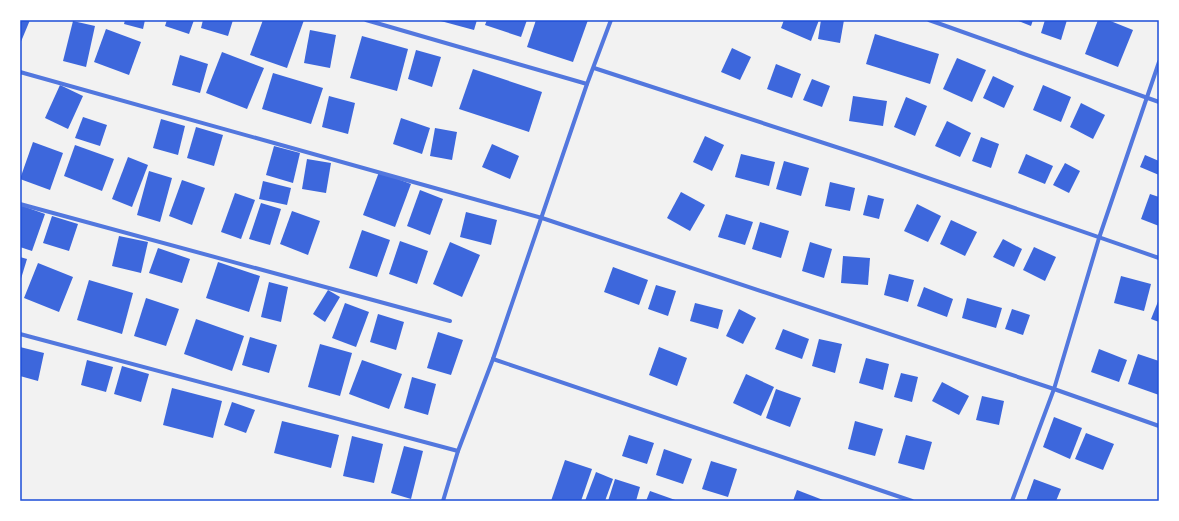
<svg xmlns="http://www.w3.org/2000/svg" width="1179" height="521" font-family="Mulish,sans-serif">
<rect width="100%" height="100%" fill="#f2f2f2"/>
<g fill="#3d67dc">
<path d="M20,20H30L20,44Z"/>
<path d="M125,20H145L143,29L124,24Z"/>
<path d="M167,20H194L189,34L165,26Z"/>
<path d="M203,20H233L228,36L201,28Z"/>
<path d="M263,20H304L287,68L250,55Z"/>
<path d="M437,20H477L474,30Z"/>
<path d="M487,20H527L521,37L485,25Z"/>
<path d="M536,20H588L573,62L527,47Z"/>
<path d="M784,20H819L811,41L781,28Z"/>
<path d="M821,20H844L840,43L818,39Z"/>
<path d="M1016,20H1033L1031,26Z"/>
<path d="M1045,20H1067L1061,40L1041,33Z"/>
<path d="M1098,20H1108L1133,30L1118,67L1085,54Z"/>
<path d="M73,21L95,26L86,67L63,61Z"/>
<path d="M106,29L141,42L129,75L94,62Z"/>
<path d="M310,30L336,35L330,68L304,63Z"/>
<path d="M875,34L939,54L930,84L866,64Z"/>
<path d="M362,36L408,49L397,91L350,78Z"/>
<path d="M732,48L751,57L740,80L721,72Z"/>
<path d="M416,50L441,57L432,87L408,79Z"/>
<path d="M222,52L264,68L247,109L206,93Z"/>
<path d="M180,55L208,64L200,93L172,85Z"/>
<path d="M957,58L986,70L972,102L943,89Z"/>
<path d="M776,64L801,74L792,98L767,89Z"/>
<path d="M473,69L542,92L529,132L459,109Z"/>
<path d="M273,73L323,88L311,124L262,109Z"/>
<path d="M993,76L1014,86L1004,108L983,98Z"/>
<path d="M812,79L830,86L822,107L803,100Z"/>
<path d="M60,85L83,96L68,129L45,118Z"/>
<path d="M1043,85L1071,97L1061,122L1033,110Z"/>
<path d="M329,96L355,103L348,134L322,127Z"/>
<path d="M853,96L887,101L883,126L849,121Z"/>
<path d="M906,97L927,106L915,136L894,127Z"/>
<path d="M1081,103L1105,115L1093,139L1070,127Z"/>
<path d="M83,117L107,125L100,146L75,138Z"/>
<path d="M401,118L430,128L422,154L393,144Z"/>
<path d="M161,119L185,126L178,155L153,148Z"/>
<path d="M947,121L971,133L960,157L935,146Z"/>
<path d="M196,127L223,135L214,166L187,158Z"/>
<path d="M435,128L457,132L452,160L430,156Z"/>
<path d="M705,136L724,145L712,171L693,162Z"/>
<path d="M981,137L999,144L991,168L972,161Z"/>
<path d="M33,142L63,153L50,190L20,179Z"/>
<path d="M492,144L519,156L510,179L482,167Z"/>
<path d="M75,145L114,159L102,191L64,176Z"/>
<path d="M274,146L300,153L293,183L266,175Z"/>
<path d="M741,154L775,162L769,186L735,177Z"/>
<path d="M1026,154L1053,166L1045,184L1018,173Z"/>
<path d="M1145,155L1159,161V175L1140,167Z"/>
<path d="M128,157L148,165L132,207L112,199Z"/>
<path d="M307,159L331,163L326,193L302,189Z"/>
<path d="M784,161L809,168L801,196L776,189Z"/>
<path d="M1065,163L1080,171L1069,193L1053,185Z"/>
<path d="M149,171L172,178L160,222L137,215Z"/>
<path d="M379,172L411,184L395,227L363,215Z"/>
<path d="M182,180L205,188L192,225L169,216Z"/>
<path d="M263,181L291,188L287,205L259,199Z"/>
<path d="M830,182L855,188L850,211L825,206Z"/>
<path d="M420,190L443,199L430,235L407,226Z"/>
<path d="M681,192L705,205L690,231L667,218Z"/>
<path d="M235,193L255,200L241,239L221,232Z"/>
<path d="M1150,194L1159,197V226L1141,219Z"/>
<path d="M868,195L884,199L879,219L863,215Z"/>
<path d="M261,203L281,209L270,245L249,239Z"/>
<path d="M917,204L941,216L928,242L904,231Z"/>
<path d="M20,205L45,214L32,251L20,247Z"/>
<path d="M292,211L320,221L308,255L280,244Z"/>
<path d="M466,212L497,220L491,245L460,237Z"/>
<path d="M726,214L753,222L745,245L718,237Z"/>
<path d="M52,216L78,224L69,251L43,243Z"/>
<path d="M951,220L977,232L965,256L940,244Z"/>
<path d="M760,222L789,231L781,258L752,249Z"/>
<path d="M362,230L390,240L377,277L349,268Z"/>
<path d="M119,236L148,242L141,273L112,266Z"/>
<path d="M1003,239L1022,249L1014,267L993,257Z"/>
<path d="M400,241L428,251L417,284L389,274Z"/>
<path d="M450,242L480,255L462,297L433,284Z"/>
<path d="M810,242L832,249L824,278L802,271Z"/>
<path d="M1034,247L1056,257L1045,281L1023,270Z"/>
<path d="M158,248L190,259L182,283L149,273Z"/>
<path d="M843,256L870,258L868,285L841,283Z"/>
<path d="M20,257L27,259L20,282Z"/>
<path d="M218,262L260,276L249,312L206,298Z"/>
<path d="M38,263L73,277L59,312L24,298Z"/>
<path d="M613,267L648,280L639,305L604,292Z"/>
<path d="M889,274L914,280L908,302L884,295Z"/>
<path d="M1121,276L1151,284L1144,311L1114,303Z"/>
<path d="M89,280L133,293L122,334L77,320Z"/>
<path d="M269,282L288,287L281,322L261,317Z"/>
<path d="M656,285L676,291L668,316L648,309Z"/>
<path d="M924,287L953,299L947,317L917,306Z"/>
<path d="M328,290L340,297L325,322L313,314Z"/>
<path d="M146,298L179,309L166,346L134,336Z"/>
<path d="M967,298L1002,308L996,328L962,318Z"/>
<path d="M1159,299V322L1151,319Z"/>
<path d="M345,303L369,312L356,347L332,338Z"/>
<path d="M695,303L723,310L718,329L690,321Z"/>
<path d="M739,309L756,318L743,344L726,336Z"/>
<path d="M1012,309L1030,315L1023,335L1005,329Z"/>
<path d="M378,314L404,322L396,350L370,342Z"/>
<path d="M196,319L244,336L232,371L184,354Z"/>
<path d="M783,329L809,339L802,359L775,349Z"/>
<path d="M438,332L463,340L451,375L427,368Z"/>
<path d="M250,337L277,345L269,373L242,365Z"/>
<path d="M819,339L842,344L835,373L812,366Z"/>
<path d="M320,344L352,353L340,396L308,387Z"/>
<path d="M20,347L44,353L38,381L20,376Z"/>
<path d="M659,347L687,358L677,386L649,375Z"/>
<path d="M1099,349L1127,360L1119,382L1091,372Z"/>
<path d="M1138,354L1159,361V395L1128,384Z"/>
<path d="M866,358L889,364L883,390L859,383Z"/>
<path d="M87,360L113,367L106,392L81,385Z"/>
<path d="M362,360L402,374L389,409L349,394Z"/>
<path d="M122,366L149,374L141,402L114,394Z"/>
<path d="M901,373L918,377L912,402L894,397Z"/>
<path d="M746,374L774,387L761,416L733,403Z"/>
<path d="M412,377L436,384L428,415L404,408Z"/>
<path d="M942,382L969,396L959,415L932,401Z"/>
<path d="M172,388L222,401L213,438L163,425Z"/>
<path d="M776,389L801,398L790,427L766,418Z"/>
<path d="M982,396L1004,401L999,425L976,420Z"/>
<path d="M232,402L255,410L246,433L224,425Z"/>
<path d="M1054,417L1082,428L1070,459L1043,447Z"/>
<path d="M282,421L339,435L331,468L274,453Z"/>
<path d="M855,421L883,429L875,456L848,449Z"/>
<path d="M1086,433L1114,444L1103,470L1075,459Z"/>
<path d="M629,435L654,443L647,464L622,456Z"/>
<path d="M906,435L932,442L924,470L898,463Z"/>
<path d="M352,436L383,444L374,483L343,476Z"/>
<path d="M404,446L423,451L411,499L391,493Z"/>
<path d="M664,449L692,459L683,484L656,475Z"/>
<path d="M565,460L592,469L581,501H551Z"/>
<path d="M711,461L737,469L728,497L702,489Z"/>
<path d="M596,472L613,479L605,501H585Z"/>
<path d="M615,479L640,487L636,501H608Z"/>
<path d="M1034,479L1061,489L1056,501H1026Z"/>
<path d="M797,490L823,500V501H793Z"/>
<path d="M650,491L678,501H646Z"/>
</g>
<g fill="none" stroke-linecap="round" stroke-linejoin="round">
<g stroke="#5277de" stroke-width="4">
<path d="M366,20L587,84"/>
<path d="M929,20L1159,102"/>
<path d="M594,68L873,159L1159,258"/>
<path d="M20,72L542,218L1054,389L1159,426"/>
<path d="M20,204L450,321"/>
<path d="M20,334L458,451"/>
<path d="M493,359L912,501"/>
<path d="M443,501L458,451L493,359L587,84L611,20"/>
<path d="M1012,501L1054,389L1099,238L1159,62"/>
</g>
</g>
<rect width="1179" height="521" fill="none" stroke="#ffffff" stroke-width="42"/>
<rect x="21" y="21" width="1137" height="479" fill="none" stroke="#1d4ed8" stroke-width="1.5"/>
</svg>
